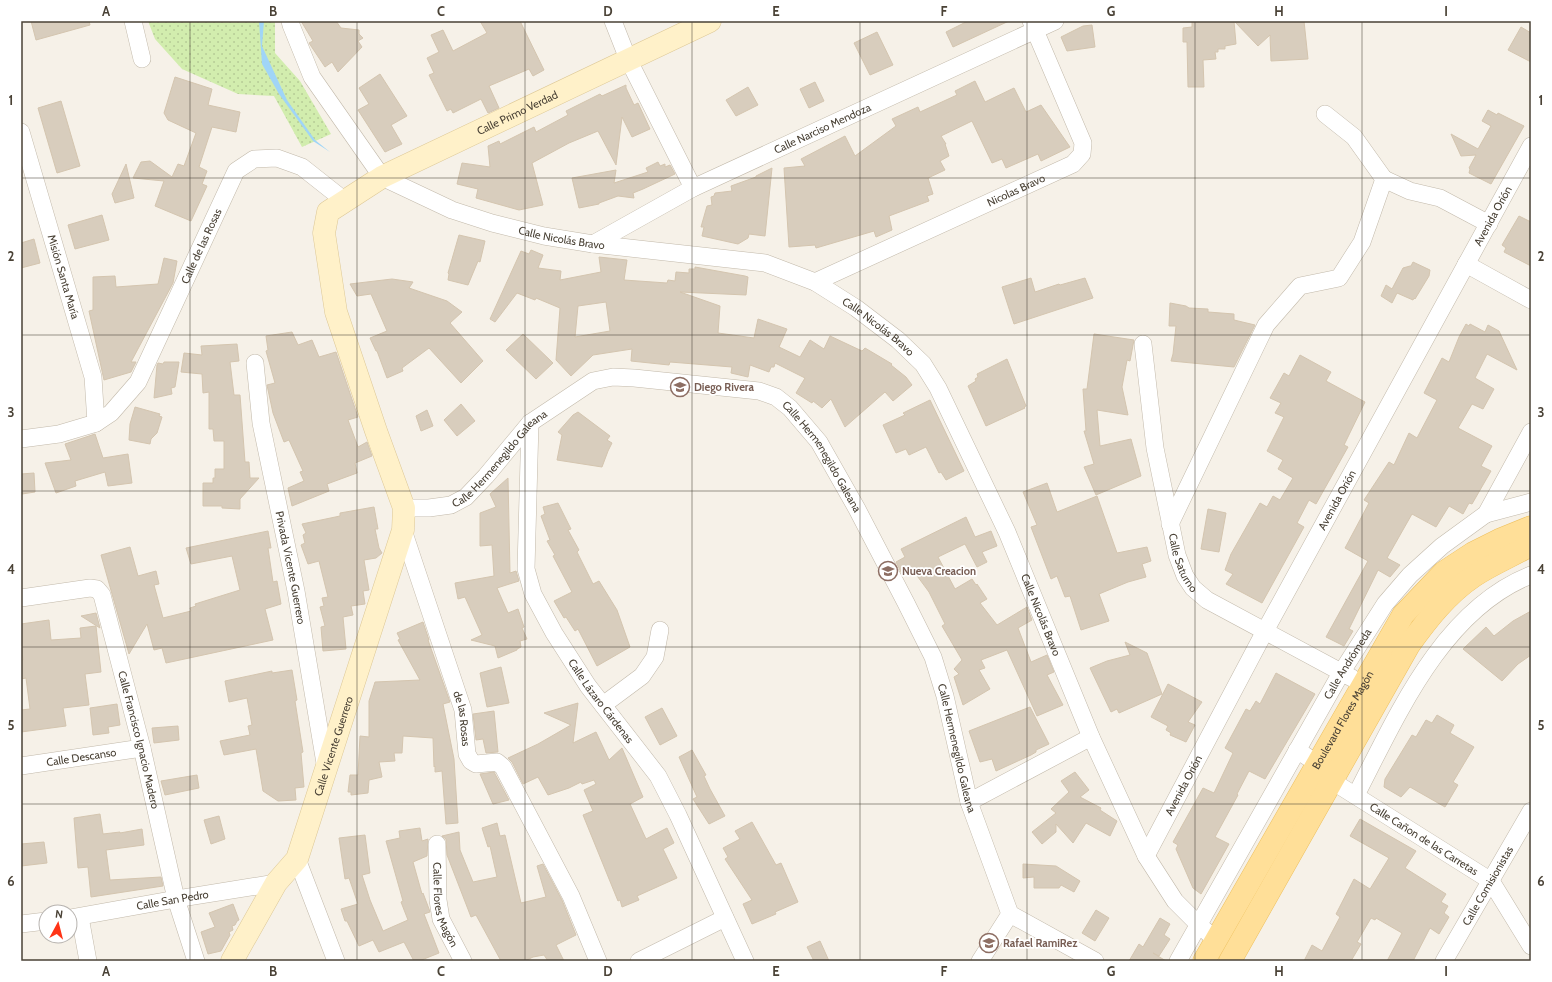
<svg xmlns="http://www.w3.org/2000/svg" width="1552" height="982" font-family="Cabin,sans-serif">
<defs>
<pattern id="grass-dots" width="8" height="8" patternUnits="userSpaceOnUse"><rect width="8" height="8" fill="#d2edae"/><path d="M2 2h.1M6 6h.1" fill="none" stroke="#b6cc96" stroke-width="1.8" stroke-linecap="round"/></pattern>
</defs>
<rect width="100%" height="100%" fill="#f6f1e8"/>
<path fill="url(#grass-dots)" d="M148,21H275V53L300,81L331,134L302,147L274,96L238,94L182,69L155,39Z"/>
<path fill="#a0d5f7" d="M259,21H264L262,46L287,100L315,140L330,152L313,141L279,94L262,64Z"/>
<g fill="#d8cdbd" stroke="#d4c5af" fill-rule="evenodd">
<path d="M31,21H89L90,25L36,40Z"/>
<path d="M301,21H336L341,28L359,30V34L363,38L358,41L362,47L338,72L332,62L325,67L309,43L313,41Z"/>
<path d="M480,21H520L544,70L533,76L529,69L489,86L499,108L488,113L481,99L453,113L451,109L447,111L429,75L434,73L427,58L439,52L431,35L443,30L453,51L487,33Z"/>
<path d="M968,21H1009L953,47L946,32Z"/>
<path d="M1192,21H1304L1308,59L1271,61L1270,35L1258,46L1234,21L1236,44L1225,46V49H1218V52H1215L1216,59L1203,60L1204,87H1188L1187,42H1183V28L1192,27Z"/>
<path d="M1092,25L1095,47L1067,51L1061,37L1083,26Z"/>
<path d="M1521,27L1531,33V62L1508,50Z"/>
<path d="M877,32L893,65L870,75L854,43Z"/>
<path d="M380,74L407,116L391,125L402,144L385,152L358,110L369,104L359,88Z"/>
<path d="M175,77L212,89L208,105L240,112L236,132L212,127L199,167L207,171L202,184L207,186L191,221L155,206L164,181L133,178L141,162L150,161L172,177L178,164L184,166L196,133L168,120L164,113Z"/>
<path d="M975,81L985,102L1014,88L1026,112L1041,105L1070,147L1041,161L1038,154L1006,168L1002,159L992,163L972,121L941,136L946,144H945L949,156L940,161L945,170L928,178L933,194L927,196L929,201L889,216L892,230L876,237L874,231L816,248L815,245L789,247L784,168L805,166L801,159L845,136L855,156L896,126L892,119L918,107L920,112L957,95L955,91Z"/>
<path d="M815,82L824,101L809,108L800,89Z"/>
<path d="M626,85V88L634,105L638,103L650,129L632,137L622,117L616,165L598,131L569,143L532,163L543,205L519,210L476,198L478,189L457,184L462,163L490,167L488,146L499,141L500,144L534,127L536,132L568,115L566,111L600,94L602,96Z"/>
<path d="M748,87L758,105L736,116L726,100Z"/>
<path d="M61,101L80,166L57,173L38,108Z"/>
<path d="M1488,110L1497,115L1498,113L1524,126L1491,184L1469,173L1470,169L1469,168L1476,155L1461,156L1451,134L1478,149L1491,126L1482,121Z"/>
<path d="M658,162L660,166L665,164V167L670,165L675,174L643,189L633,193L634,198L618,196L599,203V204L579,208L572,178L616,170L614,183L648,172L646,168Z"/>
<path d="M126,164L134,198L115,203L112,194Z"/>
<path d="M772,168L765,236L749,234L748,238L738,244L702,236L704,227H701L707,206L712,205L711,197L714,196L715,193L732,191L731,186L756,177V176Z"/>
<path d="M102,215L109,240L75,249L68,225Z"/>
<path d="M1519,216L1531,222V266L1504,252L1506,248L1502,245Z"/>
<path d="M459,235L485,241L480,262L478,261L468,285L448,280L449,274L448,273Z"/>
<path d="M34,239L40,263L21,268V243Z"/>
<path d="M531,250L543,255L538,268L561,271L560,280L601,272L599,257L627,260L624,280L667,283L668,280L675,281L676,272L689,273V269H695V267L745,276L748,277L746,295L680,292L720,306L718,333L754,338L758,319L787,329L779,347L800,357L810,340L824,349L830,336L862,351L865,348L892,364L891,365L906,377L912,385L893,401L885,392L845,427L831,399L822,408L813,401L812,403L796,393L805,378L775,363L774,367H771L769,372L750,365L748,377L731,373L732,367L670,362L669,365L631,361L632,349L593,355L571,376L556,360L560,308L536,298L535,300L517,293L495,322L490,319L521,251L529,254ZM606,302L610,331L575,337L578,306Z"/>
<path d="M164,258L177,261L173,283L131,362H136L131,372L104,380L89,311L93,310V277L115,276L116,287L158,284Z"/>
<path d="M1413,262L1430,270L1429,276L1415,299L1414,298L1413,300L1397,293L1392,303L1381,296L1386,285L1392,289L1403,268L1410,266H1411Z"/>
<path d="M1031,278L1035,292L1059,284L1060,285L1085,278L1093,298L1014,324L1002,287Z"/>
<path d="M392,279L413,282L409,288L447,301L462,312L450,323L483,361L461,383L429,348L402,368L403,371L387,378L377,351H376L370,338L387,331L371,294L357,296L350,284Z"/>
<path d="M1170,303L1186,306L1189,308L1208,309V312L1234,314V320L1255,325L1234,367L1171,361L1173,354L1176,326H1169Z"/>
<path d="M1466,324L1469,326L1470,324L1485,332L1488,325L1499,331L1517,370L1487,354L1475,378L1494,389L1483,409L1472,404L1458,428L1492,446L1481,466L1491,471L1472,504L1469,503L1463,514L1449,506L1436,527L1412,514L1387,558L1400,565L1390,577L1378,570L1349,629L1353,631L1344,646L1326,637L1368,561L1345,548L1369,503L1364,500L1389,462L1394,465L1409,433L1417,438L1437,400L1424,393L1442,358L1449,362L1459,337Z"/>
<path d="M292,332L298,345L312,340L319,357L336,352L358,417L348,420L358,447L367,442L372,456L355,463L357,473L327,484L329,491L292,506L288,488L304,481L300,472L303,471L289,440L284,442L273,413L267,385L275,383L266,351L268,350L266,336Z"/>
<path d="M523,334L553,363L536,379L506,350Z"/>
<path d="M1094,334L1134,340L1130,361L1127,360L1122,387L1128,415L1097,410L1100,446L1131,439L1141,476L1096,495L1084,467L1094,464L1084,431H1086L1083,389H1087Z"/>
<path d="M237,344L239,361L230,362L234,395H240L245,462H249L250,478H259L240,499V509L222,508V506H203V483H213V478H215V469H224V441H214L213,429H209V392L203,393L202,374L181,372L184,353L202,355L201,346Z"/>
<path d="M1300,355L1331,372L1326,381L1365,402L1344,445L1348,447L1316,504L1309,500L1297,523L1304,527L1262,603L1226,584L1233,574L1225,570L1231,554L1260,503L1267,507L1273,496L1280,500L1293,478L1278,469L1283,460L1267,451L1284,417L1275,413L1281,403L1270,398L1284,373L1289,376Z"/>
<path d="M1007,359L1026,406L1024,407L1025,408L986,426L968,386L976,381L975,379L978,377L977,374Z"/>
<path d="M164,362H179L175,387L171,388L172,394L154,398L157,365L158,363L163,364Z"/>
<path d="M930,400L964,471L946,480L941,472L939,473L926,447L909,455L906,449L896,453L883,425L905,415L903,413Z"/>
<path d="M461,404L475,421L457,436L444,420Z"/>
<path d="M135,407L160,414L159,416L162,417L157,433L151,439L150,444L129,440L130,424Z"/>
<path d="M427,410L433,426L421,431L416,416Z"/>
<path d="M578,412L610,436L607,440L612,443L608,451L602,467L557,460L562,435L558,432L573,415Z"/>
<path d="M95,434L103,458L128,454L132,483L108,486L105,472L75,481L76,486L56,493L45,463L71,460L65,444Z"/>
<path d="M34,473L35,492L22,494L21,474Z"/>
<path d="M508,478L510,573L516,571L519,581L497,588L508,613L518,609L524,627L522,628L527,639L520,641L521,647L517,649V650L498,658L495,646L471,640L482,635L465,597L458,599L455,583L494,576L492,545L480,546V513L496,507L490,494Z"/>
<path d="M1047,483L1057,512L1097,496L1117,553L1147,547L1151,561L1142,564L1146,577L1128,582L1099,594L1109,621L1081,630L1070,596L1065,597L1057,576L1051,579L1031,527L1037,525L1023,492Z"/>
<path d="M558,503L571,529L568,530L579,550L577,552L593,584L599,581L617,610L630,647L597,666L578,629L575,631L566,617L564,618L554,601L572,592L553,556L555,555L547,541L550,540L541,516L545,514L543,507Z"/>
<path d="M374,507L378,529H375L379,548L382,553L376,558L364,560L369,590L363,591L365,604L351,606L353,615L343,617L346,649L323,651L321,627L325,626L320,607L324,606L322,598L328,597L319,561L308,564L301,545L305,543L303,535L306,533L302,524L340,516V513Z"/>
<path d="M1208,509L1226,513L1219,552L1201,549Z"/>
<path d="M966,517L975,537L991,531L997,546L982,552L987,562L977,567L965,544L938,557L955,589L972,579L976,585L977,584L987,599L980,603L997,625L1027,607L1032,620L1018,628L1031,662L1047,655L1054,672L1047,675L1063,705L1037,716L1007,650L981,660L985,668L979,670L990,689L963,705L954,677L959,674L954,669L962,660L942,626L945,624L929,592L912,569L902,574L896,562L905,557L901,549Z"/>
<path d="M268,531L271,548H268L273,582L277,581L281,604L265,609L273,640L166,663L162,648L154,650L147,624L129,654L101,555L130,547L138,576L156,571L159,584L154,585L163,618L191,611L190,608L196,606L195,604L240,590L232,556L191,564L186,548Z"/>
<path d="M1531,611V655L1518,664L1502,681L1463,649L1486,627L1494,636L1513,621Z"/>
<path d="M96,613L100,628L81,616Z"/>
<path d="M49,620L51,640L81,638L80,628L96,626L101,672L85,674L89,705L63,708L66,726L21,732V710L30,709L26,678L21,679V660H23L21,645V624Z"/>
<path d="M423,622L429,640H428L450,702L443,704L454,759L458,823L446,824L442,771L435,772V766L434,767L433,738L403,736L402,753H394L395,761L379,762L382,777L369,780L368,793L351,795V792H348L350,775H358L360,736L369,737V701L375,682L420,680L398,640L400,639L397,633Z"/>
<path d="M1125,642L1147,653L1162,694L1119,713L1117,709L1111,712L1090,668L1107,661L1130,655Z"/>
<path d="M501,667L509,703L487,707L480,673Z"/>
<path d="M292,670L297,700L295,701L303,752L301,753L304,787L295,788L296,800L278,801L263,791L256,749L224,755L220,741L250,735L248,726L252,725L247,698L229,702L225,681L272,671V673Z"/>
<path d="M1276,673L1315,694L1265,779L1249,771L1237,794L1238,795L1215,837L1229,844L1201,894L1193,888L1176,849L1178,845L1173,842L1203,788L1214,793L1233,753L1225,748L1246,709L1250,711L1256,701L1260,704Z"/>
<path d="M1168,684L1202,702L1188,722L1195,725L1186,742L1170,735L1171,733L1166,730L1168,726L1151,717Z"/>
<path d="M578,703L573,743L596,732L609,760L622,748L643,797L630,804L646,839L667,828L674,843L663,849L677,878L637,896L639,900L622,907L620,900L618,901L583,815L593,811L584,790L596,784L594,780L582,784L581,782L569,788L548,795L538,777L523,784L512,762L508,758L538,744L571,725L544,713Z"/>
<path d="M117,704L120,725L108,727L109,733L93,735L90,708Z"/>
<path d="M1030,707L1049,744L1036,750V752L1031,755L996,771L992,759L980,762L969,731Z"/>
<path d="M662,708L677,736L660,745L645,717Z"/>
<path d="M494,711L498,752L486,753L483,739L476,740L473,714Z"/>
<path d="M1437,715L1454,725L1450,733L1474,747L1453,782L1458,785L1445,807L1410,787L1401,797L1384,787L1385,779L1412,735L1416,737L1426,720L1432,723Z"/>
<path d="M178,726L179,740L154,743L152,728Z"/>
<path d="M692,750L706,775L704,776L710,789L725,816L709,824L693,799L697,797L679,757Z"/>
<path d="M494,772L509,800L493,804L480,774Z"/>
<path d="M1075,772L1089,790L1080,797L1101,808L1100,810L1117,821L1110,836L1086,823L1073,843L1056,824V832L1042,844L1032,832L1056,813L1051,809L1069,792L1061,781Z"/>
<path d="M197,775L199,788L165,795L161,781Z"/>
<path d="M100,814L103,834L120,832V833L142,829L144,845L106,850L110,880L161,877L163,886L91,897L88,867L78,868L74,818Z"/>
<path d="M219,816L225,839L211,844L204,820Z"/>
<path d="M1360,819L1416,851L1405,868L1446,894L1441,902L1448,906L1444,913L1449,917L1439,934L1430,928L1413,961H1387L1402,933L1376,918L1375,920L1371,918L1357,942L1361,944L1351,961H1304L1312,945L1322,951L1340,917L1336,914L1354,879L1370,889L1389,858L1350,836Z"/>
<path d="M752,822L776,865L781,863L798,902L775,912L776,914L752,924L743,904L752,900L725,859L728,857L723,848L740,839L735,831Z"/>
<path d="M497,823L500,836L505,835L521,903L546,897L537,866L543,864L562,900L576,935L556,945L564,961H548L544,955L533,957L525,961H501L476,915L471,917L447,855L446,839L442,836L459,832L460,850L473,882L497,877L490,846L488,847L482,828Z"/>
<path d="M420,828L422,841L428,839L427,856L413,862L422,894L423,893L429,909L430,912L424,914L439,953L419,961H414L404,942L379,952L373,940L359,946L347,921H345L341,909L358,904L349,878L345,879L339,838L365,835L370,873L362,875L370,900L383,931L408,920L401,902L403,901L386,841L400,838L399,831Z"/>
<path d="M44,842L47,863L21,866V844Z"/>
<path d="M1023,864L1056,866L1080,881L1074,892L1061,885L1059,888H1034V877L1023,878Z"/>
<path d="M233,904L239,920L237,921L235,925L232,926L233,930L229,932L230,935L221,951L208,954L201,932L215,927L209,913Z"/>
<path d="M1096,910L1109,918L1095,941L1082,933Z"/>
<path d="M1160,918L1170,924L1164,935L1170,939L1159,956L1153,953L1166,961H1129L1139,944L1143,947Z"/>
<path d="M820,941L829,961H814L807,947Z"/>
</g>
<g fill="none" stroke-linecap="round" stroke-linejoin="round">
<defs>
<g id="street">
<path d="M133,21L142,59"/>
<path id="s1" d="M290,21L291,25L312,77L382,177L452,210L492,223L544,236L593,244L765,263L815,282L856,308L898,340L923,364L938,388L1007,532L1091,737L1146,856L1175,901L1199,925L1216,940"/>
<path d="M613,21L628,59L693,188"/>
<path id="s2" d="M21,132L93,377L96,423"/>
<path d="M1384,179L1410,191L1440,198L1489,224"/>
<path id="s3" d="M593,244L693,188L1055,21"/>
<path d="M1466,264L1531,300"/>
<path id="s4" d="M815,282L1073,164L1082,154L1083,143L1031,21"/>
<path id="s5" d="M1143,344L1155,448L1177,555L1185,576L1193,588L1207,600L1352,678"/>
<path id="s6" d="M255,363L261,423L296,591L326,769"/>
<path id="s7" d="M530,423L526,569L533,594L554,633L588,686L658,776L678,815L745,961"/>
<path id="s8" d="M21,439L59,434L96,423L111,413L138,382L236,171L254,159L277,158L302,167L345,201"/>
<path id="s9" d="M404,508H429L451,505L466,497L486,476L530,423L593,381L613,377L634,378L759,391L776,397L790,408L819,442L857,509L906,603L933,657L945,696L969,802L1010,914"/>
<path d="M1486,514L1531,502"/>
<path d="M1170,524L1266,325L1300,286L1339,278L1362,242L1384,179L1354,137L1325,114"/>
<path id="s10" d="M403,530L463,710L467,754L471,761L476,764L497,762L503,767L571,896L598,961"/>
<path id="s11" d="M21,598L90,588L97,589L102,595L142,748L176,899L196,961"/>
<path d="M603,705L642,676L655,657L660,630"/>
<path id="s12" d="M1297,750L1318,764L1332,781L1491,881L1531,946"/>
<path id="s13" d="M21,766L142,748"/>
<path d="M1356,795C1397,716 1442,610 1531,575"/>
<path d="M969,802L1091,737"/>
<path id="s14" d="M437,844L438,900L441,919L463,961"/>
<path id="s15" d="M1146,856L1265,631L1531,146"/>
<path d="M297,859L336,961"/>
<path d="M1010,914L1095,961"/>
<path d="M80,917L88,961"/>
<path id="s16" d="M70,918L176,899L276,883"/>
<path d="M21,924L46,921"/>
<path d="M639,961L725,918"/>
<path d="M980,961L1010,914"/>
<path id="s17" d="M1178,961L1341,673L1385,604L1410,575L1442,546L1486,514L1531,432"/>
<path id="s18" d="M1444,961L1531,811"/>
</g>
<g id="secondary">
<path id="s19" d="M232,961L276,883L297,859L403,530L404,508L376,431L336,312L324,233L328,212L382,177L710,21"/>
</g>
<g id="primary">
<path id="s20" d="M1204,961L1403,615L1444,572L1473,553L1499,540L1531,527"/>
<path d="M1230,961L1409,645C1427,620 1447,594 1474,576C1492,564 1512,556 1531,545"/>
</g>
</defs>
<use href="#street" stroke="#c2b9aa" stroke-width="18"/>
<use href="#secondary" stroke="#ddc896" stroke-width="23"/>
<use href="#primary" stroke="#eec05e" stroke-width="23"/>
<use href="#street" stroke="#fff" stroke-width="17"/>
<use href="#secondary" stroke="#fff1c9" stroke-width="22"/>
<use href="#primary" stroke="#ffdf98" stroke-width="22"/>
</g>
<path fill="none" stroke="#4a4236" stroke-width="1" stroke-opacity="0.55" d="M190,21V961M357,21V961M525,21V961M692,21V961M860,21V961M1027,21V961M1195,21V961M1362,21V961M21,178H1531M21,335H1531M21,491H1531M21,647H1531M21,804H1531"/>
<defs>
<symbol id="school-ring" viewBox="-11 -11 22 22"><circle r="9.5" fill="#fff" stroke="#8d6e63" stroke-width="1.5"/><path d="M0-5L7-2L0 1L-7-2ZM-4 1L0 2.5L4 1V4Q0 6-4 4Z" fill="#8d6e63"/></symbol>
</defs>
<g fill-rule="evenodd">
<use href="#school-ring" x="669" y="376" width="22" height="22"/>
<use href="#school-ring" x="877" y="560" width="22" height="22"/>
<use href="#school-ring" x="978" y="932" width="22" height="22"/>
</g>
<g text-anchor="middle" stroke-width="3.5" stroke-linejoin="round" paint-order="stroke">
<g font-size="11" fill="#4a4236" stroke="#fff">
<text dy="4" stroke="none"><textPath href="#s19" startOffset="1012">Calle Primo Verdad</textPath></text>
<text dy="4" stroke="none"><textPath href="#s3" startOffset="257">Calle Narciso Mendoza</textPath></text>
<text dy="4" stroke="none"><textPath href="#s4" startOffset="221">Nicolas Bravo</textPath></text>
<text dy="4" stroke="none"><textPath href="#s15" startOffset="728">Avenida Orión</textPath></text>
<text dy="4" stroke="none"><textPath href="#s1" startOffset="373">Calle Nicolás Bravo</textPath></text>
<text dy="4" stroke="none"><textPath href="#s8" startOffset="286">Calle de las Rosas</textPath></text>
<text dy="4" stroke="none"><textPath href="#s2" startOffset="151">Misión Santa María</textPath></text>
<text dy="4" stroke="none"><textPath href="#s1" startOffset="709">Calle Nicolás Bravo</textPath></text>
<text dy="4" stroke="none"><textPath href="#s9" startOffset="115">Calle Hermenegildo Galeana</textPath></text>
<text dy="4" stroke="none"><textPath href="#s9" startOffset="499">Calle Hermenegildo Galeana</textPath></text>
<text dy="4" stroke="none"><textPath href="#s15" startOffset="404">Avenida Orión</textPath></text>
<text dy="4" stroke="none"><textPath href="#s5" startOffset="223">Calle Saturno</textPath></text>
<text dy="4" stroke="none"><textPath href="#s6" startOffset="208">Privada Vicente Guerrero</textPath></text>
<text dy="4" stroke="none"><textPath href="#s1" startOffset="1045">Calle Nicolás Bravo</textPath></text>
<text dy="4" stroke="none"><textPath href="#s17" startOffset="342">Calle Andrómeda</textPath></text>
<text dy="4" stroke="none"><textPath href="#s7" startOffset="299">Calle Lázaro Cárdenas</textPath></text>
<text dy="4" stroke="none"><textPath href="#s10" startOffset="198">de las Rosas</textPath></text>
<text dy="4" stroke="none"><textPath href="#s20" startOffset="278">Boulevard Flores Magón</textPath></text>
<text dy="4" stroke="none"><textPath href="#s11" startOffset="234">Calle Francisco Ignacio Madero</textPath></text>
<text dy="4" stroke="none"><textPath href="#s19" startOffset="240">Calle Vicente Guerrero</textPath></text>
<text dy="4" stroke="none"><textPath href="#s9" startOffset="823">Calle Hermenegildo Galeana</textPath></text>
<text dy="4" stroke="none"><textPath href="#s13" startOffset="61">Calle Descanso</textPath></text>
<text dy="4" stroke="none"><textPath href="#s15" startOffset="80">Avenida Orión</textPath></text>
<text dy="4" stroke="none"><textPath href="#s12" startOffset="156">Calle Cañon de las Carretas</textPath></text>
<text dy="4" stroke="none"><textPath href="#s18" startOffset="87">Calle Comisionistas</textPath></text>
<text dy="4" stroke="none"><textPath href="#s16" startOffset="104">Calle San Pedro</textPath></text>
<text dy="4" stroke="none"><textPath href="#s14" startOffset="62">Calle Flores Magón</textPath></text>
</g>
<g font-size="11" font-weight="bold" fill="#785e54" stroke="#fff" text-anchor="start">
<text x="694" y="391">Diego Rivera</text>
<text x="902" y="575">Nueva Creacion</text>
<text x="1003" y="947">Rafael RamiRez</text>
</g>
</g>
<rect width="1552" height="982" fill="none" stroke="#ffffff" stroke-width="44"/>
<g transform="translate(58 924) rotate(7)"><circle r="19" fill="#ffffff" stroke="#b7b3af"/>
<path d="M0-3L7 15L0 10L-7 15Z" fill="#ff3416"/>
<text y="-6" font-size="11" font-weight="bold" text-anchor="middle" fill="#4a4236">N</text>
</g>
<rect x="22" y="22" width="1508" height="938" fill="none" stroke="#4a4236" stroke-width="1.5"/>
<g font-size="13" text-anchor="middle" font-weight="bold" fill="#4a4236">
<text x="106" y="16">A</text>
<text x="273" y="16">B</text>
<text x="441" y="16">C</text>
<text x="608" y="16">D</text>
<text x="776" y="16">E</text>
<text x="944" y="16">F</text>
<text x="1111" y="16">G</text>
<text x="1279" y="16">H</text>
<text x="1446" y="16">I</text>
<text x="11" y="105">1</text>
<text x="1541" y="105">1</text>
<text x="11" y="261">2</text>
<text x="1541" y="261">2</text>
<text x="11" y="417">3</text>
<text x="1541" y="417">3</text>
<text x="11" y="574">4</text>
<text x="1541" y="574">4</text>
<text x="11" y="730">5</text>
<text x="1541" y="730">5</text>
<text x="11" y="886">6</text>
<text x="1541" y="886">6</text>
<text x="106" y="976">A</text>
<text x="273" y="976">B</text>
<text x="441" y="976">C</text>
<text x="608" y="976">D</text>
<text x="776" y="976">E</text>
<text x="944" y="976">F</text>
<text x="1111" y="976">G</text>
<text x="1279" y="976">H</text>
<text x="1446" y="976">I</text>
</g>
</svg>
